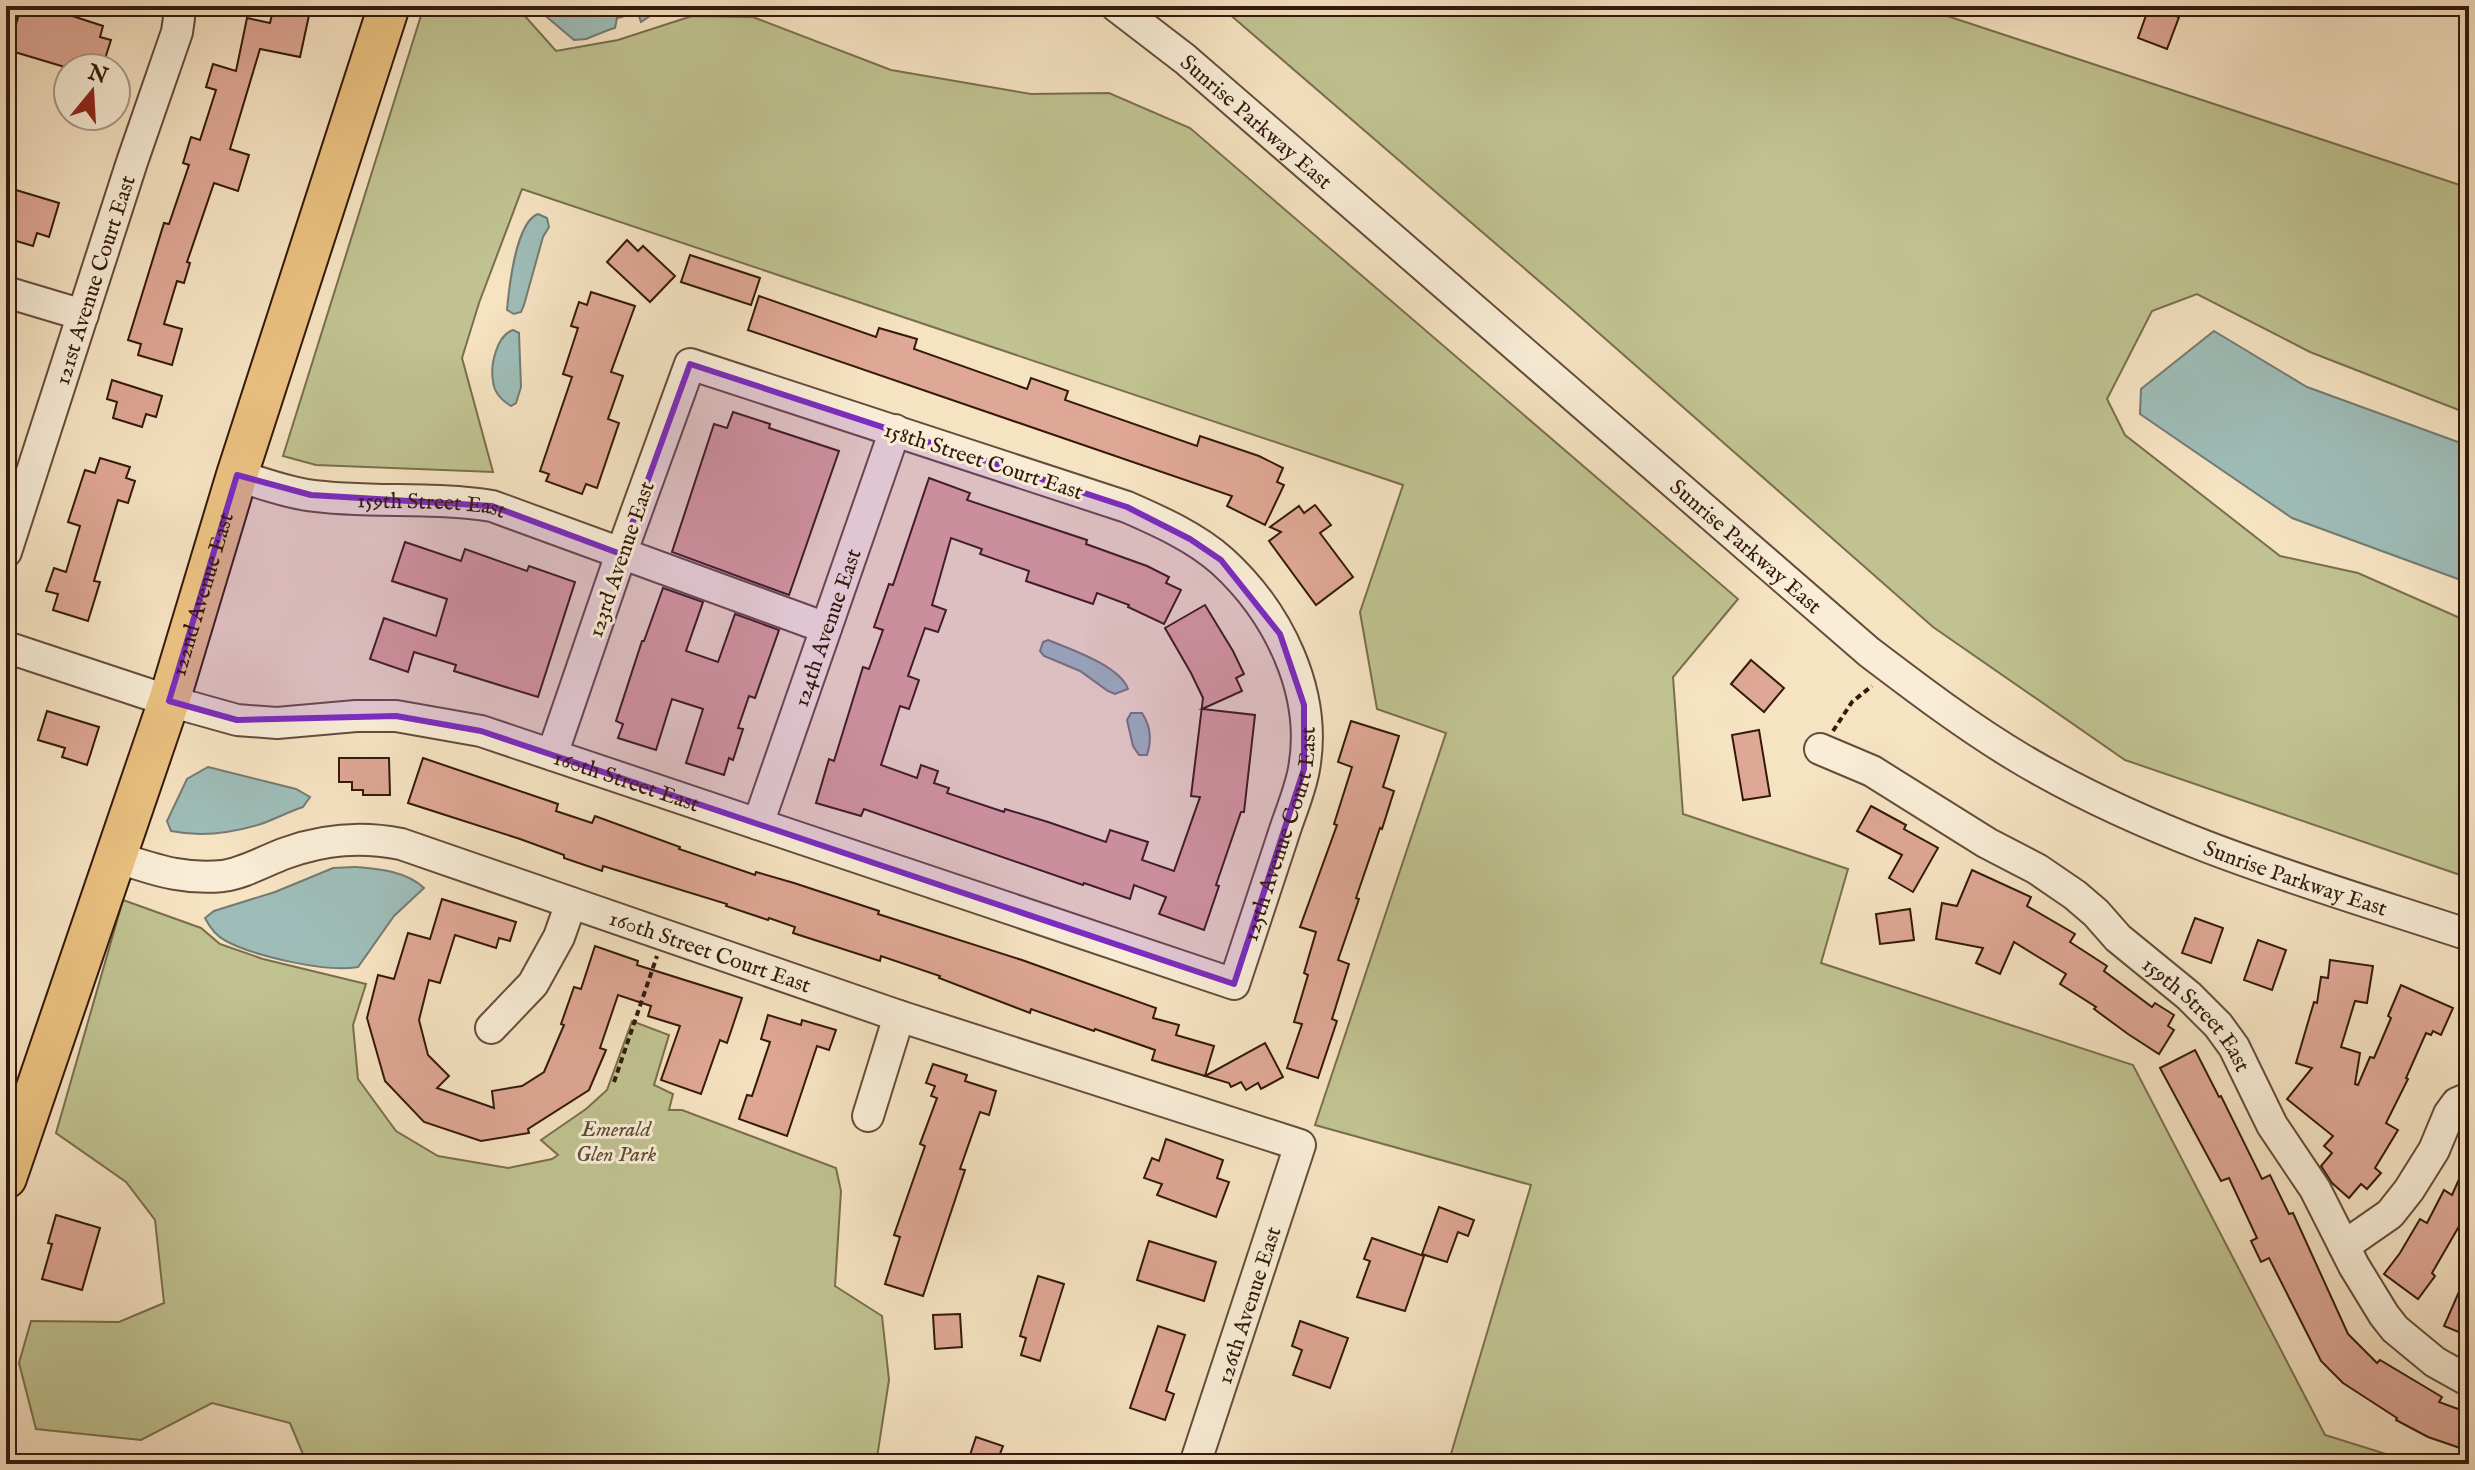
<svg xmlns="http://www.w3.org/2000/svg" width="2475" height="1470" font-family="'IM FELL English',serif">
<rect width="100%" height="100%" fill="#f6e3c2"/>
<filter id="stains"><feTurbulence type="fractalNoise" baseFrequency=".0025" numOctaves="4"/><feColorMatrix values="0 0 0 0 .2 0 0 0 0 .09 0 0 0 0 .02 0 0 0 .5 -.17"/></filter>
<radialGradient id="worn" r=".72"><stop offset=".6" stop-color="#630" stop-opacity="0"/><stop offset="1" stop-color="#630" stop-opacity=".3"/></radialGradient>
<g fill="#c0c391" stroke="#7a6e4e" stroke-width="2">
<path d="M424,6H516L556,51L618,40L692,16L753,17L891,70L1031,94L1109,93L1190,128L1738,599L1673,677L1683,814L1848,869L1821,963L2133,1065L2325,1435L2418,1464H1448L1531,1185L1315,1125L1446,733L1377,709L1360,612L1403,485L522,189L479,303L462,358L493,472L316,465L283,456Z"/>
<path d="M1220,6H1917L2469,188V414L2310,352L2197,294L2152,311L2107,399L2125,435L2280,556L2358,573L2469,622V878L2125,760L1933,627L1568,306Z"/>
<path d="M123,900L201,928L220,944L263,959L366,984L353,1025L358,1079L396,1131L438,1156L508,1168L552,1159L558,1155L541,1140L586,1109L607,1090L632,1021L669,1035L654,1085L673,1094L669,1110H682L836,1168L841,1191L835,1286L882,1316L889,1380L876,1464H307L290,1423L212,1403L141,1440L36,1429L19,1363L31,1321L119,1322L164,1303L155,1220L126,1182L56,1133Z"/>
</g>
<g fill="#9ebdb8" stroke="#747b73" stroke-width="2">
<path d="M541,6H659L656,12L641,22L638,13C630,13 624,17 617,18L615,28L611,29L586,39L574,40L541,12Z"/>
<path d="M538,214L547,218L549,227L543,237L524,305L521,312L514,314L507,310C509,288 516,222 538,214Z"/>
<path d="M513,330L519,333L521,387L516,403L511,406C501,400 494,393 493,381C490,365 497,335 513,330Z"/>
<path d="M2214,331L2307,387L2469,446V583L2292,518L2140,414L2141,389Z"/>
<path d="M1048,640C1070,649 1120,666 1128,689L1115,694L1108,691L1080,671L1044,656L1040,651L1043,642Z"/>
<path d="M1131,713H1142C1150,725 1152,740 1147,755H1139L1133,746L1127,720Z"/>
<path d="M208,767L296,789L310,797L303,807C288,812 275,819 261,824C232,833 200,837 171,831L167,821L187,779Z"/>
<path d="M355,867C379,869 406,871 424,888L394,916L358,967C327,973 254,956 226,941C216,936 210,928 205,918L214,911L275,892L333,868Z"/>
</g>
<g fill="#dfa795" stroke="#34190c" stroke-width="2">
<path d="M31,6H58L57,11L103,26L100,37L111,40L102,68H68L8,50L21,8L30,11Z"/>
<path d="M274,6H311L300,57L260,49L230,149L249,155L238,191L214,183L187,262L190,263L184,283L177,281L164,324L182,329L172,365L138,355L141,344L128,340L164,223L169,224L189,165L183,163L191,137L200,140L216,90L206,87L213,64L236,71L247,18L270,23Z"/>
<path d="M2149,7L2179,17L2167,49L2138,38Z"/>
<path d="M6,187L59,203L49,237L37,233L33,246L6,238Z"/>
<path d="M627,240L638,251L643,246L675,276L650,302L607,262Z"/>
<path d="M690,255L760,278L751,305L681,282Z"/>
<path d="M591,292L635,306L611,372L623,376L608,419L619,423L597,488L586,484L582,494L546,481L549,474L540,471L572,377L563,374L578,328L571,326L579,302L587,305Z"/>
<path d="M759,296L876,337L879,328L917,339L914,349L1027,389L1031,378L1068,391L1065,400L1197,446L1200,436L1259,456L1283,468L1277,482L1284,485L1265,525L1227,506L1232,496L748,330Z"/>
<path d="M112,380L162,396L156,417L146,414L142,427L113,418L117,402L107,399Z"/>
<path d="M733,412L770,424L769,428L839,451L789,595L672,552L714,424L727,428Z"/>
<path d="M100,458L130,467L126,478L135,481L128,503L118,500L94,581L100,582L88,621L53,610L58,594L46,591L54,568L66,572L80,526L68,522L85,470L95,473Z"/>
<path d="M929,478L970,493L967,500L1087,540L1086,544L1147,566L1169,577L1166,583L1181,590L1164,624L1128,607L1129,605L1097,593L1093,604L1026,581L1029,571L980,554L982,549L951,538L932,605L946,610L938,632L925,628L908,676L919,680L909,709L900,706L881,765L917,778L921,765L938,771L934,783L949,788L947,793L1004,812L1005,809L1048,822L1106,842L1110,830L1148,842L1142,860L1174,871L1200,797L1191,796L1203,698L1191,673L1165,628L1205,605L1233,651L1244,674L1236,678L1242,691L1202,709L1255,715L1244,812H1241L1216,885L1219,886L1204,930L1159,914L1166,897L1134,885L1130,899L1084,883L1083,885L864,809L861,816L816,803L829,759L834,761L863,667L869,669L883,630L874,627L889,584L893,585Z"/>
<path d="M1315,505L1331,525L1320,533L1353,577L1316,605L1269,541L1281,532L1270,527L1299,506L1304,513Z"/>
<path d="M405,542L461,561L465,549L527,571L529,566L575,582L538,697L454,671L456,665L414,652L408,672L370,659L384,618L436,636L447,599L392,581Z"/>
<path d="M663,588L703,602L686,651L718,662L735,614L779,630L755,698L749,696L738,728L743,729L733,760L729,758L724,775L686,763L703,709L672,699L656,750L618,738L623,724L616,721L642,641H644Z"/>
<path d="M1751,660L1784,688L1764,712L1731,684Z"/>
<path d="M47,711L99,727L87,765L62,757L65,748L38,740Z"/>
<path d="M1351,721L1399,736L1383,787L1394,791L1382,829L1380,828L1356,898L1359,899L1338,960L1349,964L1332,1019L1337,1021L1318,1078L1287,1068L1302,1024L1294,1022L1308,975L1304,973L1316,932L1300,927L1337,825L1334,824L1352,767L1338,762Z"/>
<path d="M1759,730L1770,796L1743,800L1732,735Z"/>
<path d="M339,758H389L390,795H363V790H352V782H339Z"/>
<path d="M423,758L558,804L556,811L592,823L595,816L680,847L679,849L755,875L756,872L794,883L879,911L878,914L1022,960L1156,1008L1153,1018L1179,1025L1176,1035L1214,1046L1205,1076L1152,1060L1155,1050L1095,1029L1094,1031L1031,1009L1030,1013L939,978L940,976L881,956L880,961L793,933L795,927L769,918L768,920L726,906L727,904L603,866L602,871L564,858V855L520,839L408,803Z"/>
<path d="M1871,806L1906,825L1904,829L1938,848L1913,892L1889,878L1902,855L1857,831Z"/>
<path d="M1972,870L2031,897L2027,906L2075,934L2070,942L2107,966L2104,971L2152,1007L2155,1003L2174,1015L2168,1026L2174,1030L2159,1054L2128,1034L2094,1009L2096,1007L2060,984L2066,974L2014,942L2000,974L1976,963L1983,948L1936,939L1942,903L1957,906Z"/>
<path d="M442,899L516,922L510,941L499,938L496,948L455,935L440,983L429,980L419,1020L428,1055L449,1076L437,1088L494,1108L492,1091L522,1086L544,1072L564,1025L561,1024L574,987L581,989L595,946L638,961L637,965L742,998L727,1043L720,1040L701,1094L661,1080L680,1026L648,1016L651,1006L618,995L600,1048L606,1050L589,1090L528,1129L529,1133L481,1141L424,1122L385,1081L367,1018L378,975L394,979L408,933L430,939Z"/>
<path d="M1910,909L1914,940L1880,944L1876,914Z"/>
<path d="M2195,918L2223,928L2211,963L2182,953Z"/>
<path d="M2258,940L2286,950L2272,990L2244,980Z"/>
<path d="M2330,960L2373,966L2367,1003L2355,1001L2341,1047L2360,1053L2355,1084L2358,1085L2370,1057L2374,1058L2391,1018L2388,1016L2401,985L2453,1008L2441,1035L2433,1031L2431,1035L2426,1033L2406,1078L2408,1079L2386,1123L2398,1130L2375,1168L2381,1173L2367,1189L2361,1184L2349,1198L2332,1183L2321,1166L2332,1153L2324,1146L2333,1136L2287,1099L2312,1068L2296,1063L2314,1002L2317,1003L2321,977L2328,978Z"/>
<path d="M768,1015L801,1025L802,1020L836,1030L829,1050L817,1046L787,1136L739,1119L747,1095L752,1096L770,1042L761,1039Z"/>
<path d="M1265,1043L1283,1077L1261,1089L1258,1083L1246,1090L1241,1082L1231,1087L1229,1083L1205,1076Z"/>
<path d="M2195,1050L2219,1097L2221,1096L2262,1179L2270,1175L2289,1214L2293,1213L2348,1334L2377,1363L2380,1360L2442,1397L2439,1402L2469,1413V1451L2428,1437L2396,1420L2397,1418L2343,1383L2321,1361L2269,1258L2261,1262L2251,1241L2257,1238L2229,1178L2221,1181L2160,1068Z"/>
<path d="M933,1064L967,1075L965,1081L996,1091L989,1115L980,1112L960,1169L965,1170L923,1296L885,1284L900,1237L894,1235L925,1146L920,1144L937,1098L931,1096L935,1086L926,1083Z"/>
<path d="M1166,1139L1223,1160L1217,1178L1229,1182L1216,1217L1157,1195L1162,1184L1144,1178L1152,1158L1159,1161Z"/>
<path d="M2469,1157V1209L2432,1273L2435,1276L2418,1299L2384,1274L2400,1253L2420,1219L2427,1223L2444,1190L2452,1195Z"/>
<path d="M1439,1207L1474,1220L1468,1236L1458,1232L1447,1262L1422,1254Z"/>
<path d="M56,1215L100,1228L82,1290L42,1279L52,1244L48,1243Z"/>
<path d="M1372,1238L1424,1256L1405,1311L1357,1297L1370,1261L1364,1259Z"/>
<path d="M1149,1241L1216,1262L1204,1301L1137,1280Z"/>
<path d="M2469,1269V1330L2463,1328L2461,1333L2444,1326Z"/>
<path d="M1038,1276L1064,1284L1040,1361L1021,1355L1026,1338L1020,1336Z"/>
<path d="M960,1314L962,1347L935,1349L933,1315Z"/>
<path d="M1300,1321L1348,1338L1330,1388L1293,1375L1302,1350L1292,1346Z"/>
<path d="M1158,1326L1185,1335L1166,1391L1174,1394L1165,1420L1130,1408Z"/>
<path d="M976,1437L1003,1446L996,1464H967Z"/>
</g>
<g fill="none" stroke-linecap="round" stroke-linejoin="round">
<defs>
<g id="minor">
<path id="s1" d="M1116,6L1185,59L1869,652C1919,690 1969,728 2023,760C2162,842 2317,885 2469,935"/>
<path d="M6,292L83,315"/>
<path id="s2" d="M237,475C260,483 283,491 307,495C368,504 431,496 492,506L826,628"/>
<path id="s3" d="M6,552L132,162L177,32L179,18L177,6"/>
<path id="s4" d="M6,647L169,701L237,720L277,723L356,716H396L481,731L1234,984C1250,936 1266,887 1282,839C1289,816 1300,792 1304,769C1318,692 1278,612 1222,561C1195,537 1159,521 1127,507L690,364L621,554L552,755"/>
<path id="s5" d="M1820,749L1872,771L1987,843L2037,869L2075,895L2096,913L2118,938L2189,996L2218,1025L2234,1047L2272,1125L2315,1189L2354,1266L2384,1315L2395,1329L2435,1362L2469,1381"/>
<path id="s6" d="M758,824L895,430"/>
<path id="s7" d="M115,857C154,869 181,880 223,876C245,873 266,860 286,853C325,839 361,836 401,844L899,1016L1300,1145L1195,1464"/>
<path d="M491,1028L533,984L559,937L571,903"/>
<path d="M868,1116L899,1016"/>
<path d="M2344,1246L2390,1214L2409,1190L2434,1150L2449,1114L2457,1103L2469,1098"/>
</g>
<g id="major">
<path id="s8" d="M6,1178L169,701L237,475L389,6"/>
</g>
</defs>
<use href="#minor" stroke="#644c3a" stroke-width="34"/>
<use href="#major" stroke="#34190c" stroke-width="44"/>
<g stroke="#34190c" stroke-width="4" stroke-dasharray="6 4" stroke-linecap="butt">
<path d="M1833,731L1852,702L1872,686"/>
<path d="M614,1082L657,956"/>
</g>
<use href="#minor" stroke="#f9edd7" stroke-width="30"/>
<use href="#major" stroke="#ebc281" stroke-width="40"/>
</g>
<path fill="#7b2cbf" fill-opacity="0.2" stroke="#7b2cbf" stroke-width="6" stroke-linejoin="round" d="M690,364L1127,507L1190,539L1221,560L1280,634L1304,705V769L1234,984L481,731L396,716L237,720L169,701L237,475L311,495L492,506L621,554Z"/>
<g text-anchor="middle" stroke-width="6" stroke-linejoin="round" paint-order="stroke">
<g font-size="22" fill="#34190c" stroke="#f9edd7">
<text dy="8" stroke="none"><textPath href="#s1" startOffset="182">Sunrise Parkway East</textPath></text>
<text dy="8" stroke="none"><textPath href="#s3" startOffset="286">121st Avenue Court East</textPath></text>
<text transform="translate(984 460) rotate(18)" y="8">158th Street Court East</text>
<text dy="8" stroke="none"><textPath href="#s2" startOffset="198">159th Street East</textPath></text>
<text dy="8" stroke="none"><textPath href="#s1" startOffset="830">Sunrise Parkway East</textPath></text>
<text transform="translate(620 559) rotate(-71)" y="8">123rd Avenue East</text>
<text dy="8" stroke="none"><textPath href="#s8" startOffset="616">122nd Avenue East</textPath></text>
<text dy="8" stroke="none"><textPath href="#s6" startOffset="208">124th Avenue East</textPath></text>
<text dy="8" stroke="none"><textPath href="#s4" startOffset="642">160th Street East</textPath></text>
<text dy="8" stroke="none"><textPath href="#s4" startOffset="1440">125th Avenue Court East</textPath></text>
<text dy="8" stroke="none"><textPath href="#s1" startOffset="1478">Sunrise Parkway East</textPath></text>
<text dy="8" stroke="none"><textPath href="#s7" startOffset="622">160th Street Court East</textPath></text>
<text dy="8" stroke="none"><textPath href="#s5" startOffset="466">159th Street East</textPath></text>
<text transform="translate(1248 1305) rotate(-72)" y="8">126th Avenue East</text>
</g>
<g font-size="22" font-style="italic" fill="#5e4c34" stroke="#f9edd7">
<text x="616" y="1136">Emerald<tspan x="616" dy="25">Glen Park</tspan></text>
</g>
</g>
<rect width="2475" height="1470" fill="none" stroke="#f6e3c2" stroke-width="32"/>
<rect x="8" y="8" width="2459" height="1454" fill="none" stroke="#34190c" stroke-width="4"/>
<rect x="16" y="16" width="2443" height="1438" fill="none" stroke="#34190c" stroke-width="2"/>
<g transform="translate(92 92) rotate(18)"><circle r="38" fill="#f9edd7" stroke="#aa9886" stroke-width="2"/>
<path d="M0-6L14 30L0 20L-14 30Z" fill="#8f2418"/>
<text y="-12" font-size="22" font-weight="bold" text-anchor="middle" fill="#34190c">N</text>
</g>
<rect width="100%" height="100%" filter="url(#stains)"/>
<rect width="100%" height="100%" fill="url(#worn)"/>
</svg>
